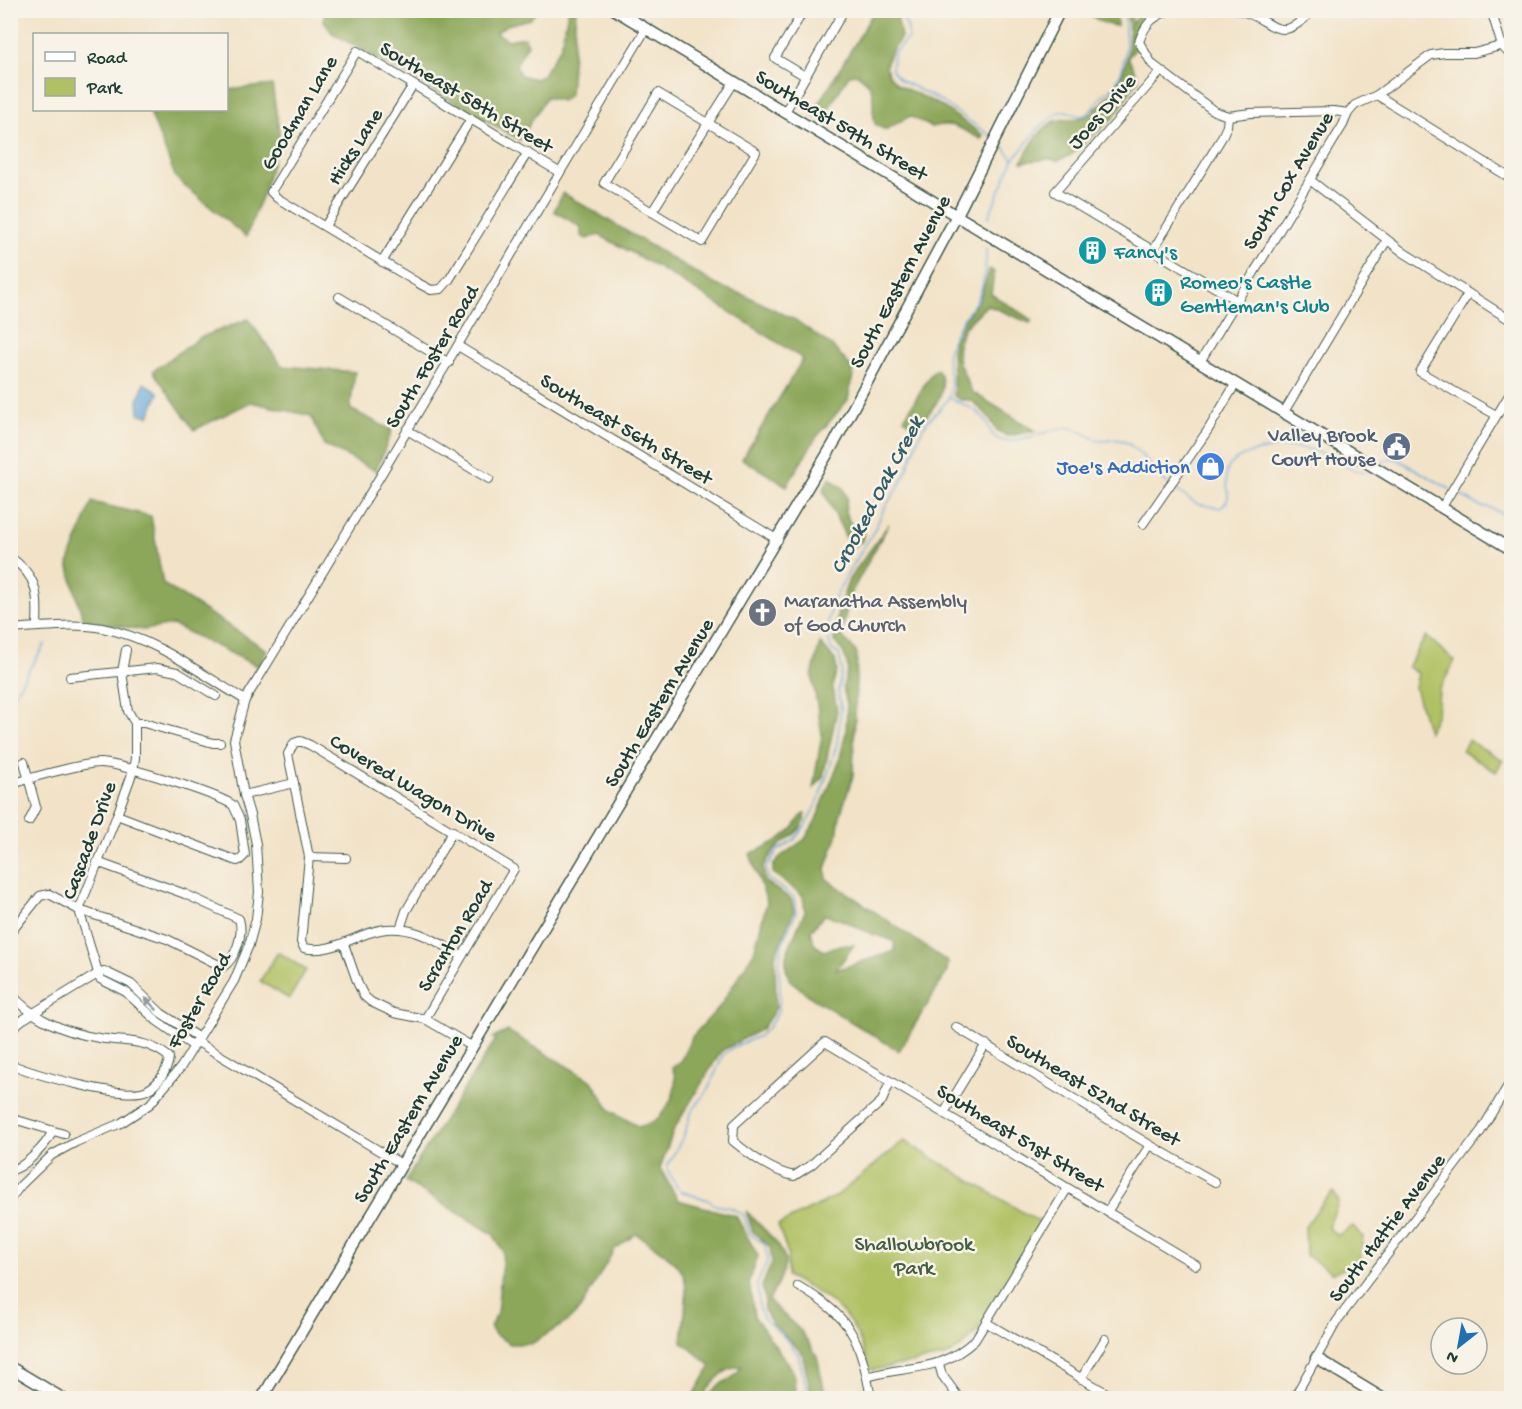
<svg xmlns="http://www.w3.org/2000/svg" width="1522" height="1409" font-family="'Gochi Hand',sans-serif">
<rect width="100%" height="100%" fill="#f7f3e8"/>
<filter id="ink" filterUnits="userSpaceOnUse"><feTurbulence type="fractalNoise" baseFrequency=".0167" numOctaves="2"/><feDisplacementMap in="SourceGraphic" scale="12" xChannelSelector="R" yChannelSelector="G"/><feConvolveMatrix kernelMatrix="1 2 1 2 8 2 1 2 1" color-interpolation-filters="sRGB"/></filter>
<filter id="wash" filterUnits="userSpaceOnUse"><feTurbulence type="fractalNoise" baseFrequency=".008" numOctaves="4" result="noise"/><feDisplacementMap in="SourceGraphic" scale="24" xChannelSelector="R" yChannelSelector="G"/><feGaussianBlur stdDeviation="1.35" result="paint"/><feColorMatrix in="noise" values="0 0 0 0 0 0 0 0 0 0 0 0 0 0 0 0 0 1.4 0 .05"/><feComposite in="paint" operator="in"/></filter>
<g filter="url(#wash)">
<rect width="100%" height="100%" fill="#f2e3c8"/>
<g fill="#b0c164" stroke="#687f4c" stroke-width="1.5">
<path d="M1426,636L1455,661L1439,690L1437,714L1428,732L1415,688L1418,673L1408,667Z"/>
<path d="M1468,740L1503,760L1496,772L1462,751Z"/>
<path d="M278,952L306,970L289,999L260,981Z"/>
<path d="M904,1141L1041,1223L977,1331L964,1345L947,1356L873,1370L868,1368C857,1314 833,1300 787,1276L788,1254L778,1225L835,1197Z"/>
<path d="M1333,1192L1339,1201L1328,1227L1337,1236L1353,1226L1363,1237L1359,1263L1333,1273L1306,1255L1305,1227L1323,1202Z"/>
</g>
<g fill="#8ca75a" stroke="#567247" stroke-width="1.5" fill-rule="evenodd">
<path d="M328,10L537,11L530,19L507,25L496,33L508,40L524,37L528,44L516,65L520,75L535,79L542,76L561,46L568,11H576L570,94L562,101L546,97L520,140L332,33L323,19Z"/>
<path d="M1086,10L1116,11L1117,26C1105,25 1093,19 1086,10Z"/>
<path d="M874,11H896L901,37L889,55L886,66L888,74L898,85L940,105L983,135L981,139C960,129 955,121 931,127L910,116L885,130L875,124C869,100 881,89 857,74L849,75L822,119L812,116Z"/>
<path d="M1126,11H1131L1132,24L1138,15L1142,19L1137,48L1128,57L1139,79L1113,118L1071,155L1057,161L1049,159L1022,162C1029,147 1038,131 1053,122C1060,118 1075,120 1084,117C1091,115 1097,108 1102,103C1127,80 1134,43 1126,11Z"/>
<path d="M272,85L280,137L264,190L246,237L176,178L149,110H226L227,90Z"/>
<path d="M563,193L716,285L749,297L795,320L832,346L854,370L848,400L815,439L787,486L742,459L803,359C737,316 670,272 599,235L587,239L581,236V227L554,211Z"/>
<path d="M990,269L994,272L991,294L1032,320L1030,323L987,305L963,329L957,350L959,363L972,392L1036,431L1007,436L997,431L988,416L971,400H961L954,396L952,351L954,340L965,318L979,300Z"/>
<path d="M248,319L282,366L355,372L350,409L392,430L376,471L324,445L311,416L251,402L194,430L153,371L199,338Z"/>
<path d="M937,369C953,392 930,410 917,428L904,419L930,375Z"/>
<path d="M830,478L843,488L847,497L845,512L852,526L864,532L862,541L851,548L823,490Z"/>
<path d="M92,502L151,516L163,584L267,650L259,667L173,625L143,630L83,620L68,564Z"/>
<path d="M889,524L850,595L841,635L857,653L853,776L840,816L837,836L826,869L827,879L948,962L947,972L899,1051L812,998L791,981L786,969V955L805,911L803,896L773,873V866L780,857L805,839L815,822L839,762L846,732L847,705L843,687L848,668L844,653L834,641L838,611L849,579ZM824,915C842,917 856,928 872,934C881,937 887,937 894,942L895,951L836,970L854,945H839L824,951L814,944L811,931Z"/>
<path d="M820,643L835,660L837,671L833,683V690L837,710L823,777L813,789L822,734L812,676Z"/>
<path d="M805,813C806,831 789,836 778,847C772,852 767,861 763,867L765,882L791,899L794,911L775,956L776,1008L762,1029L721,1051L674,1129L660,1168L678,1200L736,1216L758,1256L749,1281L754,1316L793,1371L796,1398H708C717,1379 735,1383 741,1366C723,1368 711,1384 702,1398H692L711,1366L682,1342C683,1325 689,1292 684,1277C680,1261 649,1243 636,1234L614,1250L580,1309L567,1322L531,1344H510L495,1335L490,1327L497,1313L503,1252L493,1234L405,1181L496,1039L493,1038L508,1031L592,1081L610,1110L639,1127C645,1125 653,1122 658,1118C670,1106 681,1085 672,1068L680,1062L692,1037L720,1006L754,952L767,902L750,854C765,847 782,840 793,828C798,822 799,817 805,813Z"/>
<path d="M746,1211C756,1222 787,1248 785,1263C784,1275 774,1289 769,1301L801,1331L817,1356L826,1398H809L811,1392L802,1353L772,1323L764,1310L765,1302L762,1286L772,1262L770,1247L753,1232Z"/>
</g>
<path fill="#67a7da" stroke="#437287" stroke-width="1.5" d="M144,383L159,393L149,416L139,414L138,401Z"/>
<g fill="none" stroke-linecap="round" stroke-linejoin="round">
<g stroke="#67a7da" stroke-width="1.5">
<path d="M904,10L902,16L908,29V38L893,54L892,70L900,80L941,101L991,136"/>
<path d="M1000,142L1013,159"/>
<path d="M988,218L1013,160L1039,128L1059,112L1066,111L1080,116L1088,114L1102,96L1115,85L1122,70L1126,46L1124,10"/>
<path d="M950,398C961,404 972,406 982,416C990,423 988,435 1000,440C1013,445 1049,430 1063,428C1075,425 1087,436 1097,440C1105,443 1112,438 1120,440C1140,446 1151,470 1167,483"/>
<path d="M1379,466C1386,458 1389,457 1399,460L1450,489"/>
<path d="M1173,488L1197,504L1220,508C1236,498 1223,484 1227,471C1233,451 1285,444 1302,448C1313,450 1323,453 1333,458C1346,466 1354,474 1370,471"/>
<path d="M1454,491L1480,506L1491,508L1512,519"/>
<path d="M10,701L45,644"/>
<path d="M807,1398V1389L798,1354L785,1338L764,1319L760,1310L757,1284L768,1260L765,1245L750,1234L744,1216L741,1213L730,1208L715,1205L708,1200L683,1192L677,1187L668,1171V1165L684,1135L691,1113L709,1088L723,1055L732,1048L759,1036L768,1028L778,1012L780,998L779,962L782,944L796,913L794,897L768,879L766,868L777,851L794,840L805,826L816,806L831,764L837,743L841,708L838,691L842,670L839,654L832,650C815,611 855,565 872,534C877,526 880,517 884,509C890,499 898,489 903,478C912,462 914,445 923,428C929,417 944,408 949,397C955,383 945,367 948,352C954,328 964,320 976,301C985,287 986,265 986,249"/>
</g>
</g>
</g>
<g filter="url(#ink)">
<g fill="none" stroke-linecap="round" stroke-linejoin="round">
<defs>
<g id="street">
<path d="M804,10L775,58L805,76"/>
<path d="M1170,10C1152,17 1145,24 1139,42L1152,64L1214,111L1228,116L1251,113L1334,111L1348,113"/>
<path d="M1238,10C1275,19 1277,48 1313,10"/>
<path d="M1491,10L1502,46L1512,57"/>
<path d="M1161,71L1055,192L1236,300"/>
<path d="M658,93L756,152L702,242L604,183Z"/>
<path d="M1377,95L1512,179"/>
<path d="M785,112L844,10"/>
<path d="M528,152L449,280L441,289L431,290L418,283L277,198L271,192L357,51L559,172"/>
<path d="M1310,180L1403,252L1512,321"/>
<path d="M652,212L734,82"/>
<path d="M325,226L413,85"/>
<path d="M1153,250L1221,139L1227,126L1228,116"/>
<path d="M382,262L471,119"/>
<path d="M1468,294L1420,372L1496,415"/>
<path d="M339,297L449,363"/>
<path d="M458,346L778,540"/>
<path d="M1200,362L1343,125L1348,113L1355,105L1377,95L1431,55L1444,53H1474L1512,43"/>
<path d="M1284,412L1387,240"/>
<path d="M407,430L489,479"/>
<path d="M1442,507L1512,390"/>
<path d="M1143,524L1208,430L1236,383"/>
<path d="M10,557C39,577 38,596 37,627"/>
<path d="M10,629C41,627 72,623 102,628C155,638 200,673 245,700"/>
<path d="M126,650L122,672L128,711L135,723V758L133,771L117,815L79,910L100,979L126,992L157,1021L193,1046"/>
<path d="M70,677L157,668L177,672L216,696"/>
<path d="M135,723H144L213,743H220"/>
<path d="M24,762L36,807L29,821"/>
<path d="M10,786C21,779 86,763 100,763C119,763 217,794 233,805L240,820L245,855L240,860L237,861L117,815"/>
<path d="M244,795L294,783"/>
<path d="M309,857L346,858"/>
<path d="M400,929L406,911L453,831"/>
<path d="M10,936L11,932L40,896L49,894L79,910L167,939L223,967C236,958 244,934 239,919L185,894L97,862"/>
<path d="M344,944L358,984L364,996L371,1002L394,1013L425,1019L473,1047"/>
<path d="M99,973L104,971L131,984L161,1013L199,1038"/>
<path d="M10,992C31,1019 67,1033 99,1038C128,1043 144,1038 169,1057C168,1070 159,1084 147,1090C126,1101 34,1074 10,1064"/>
<path d="M425,1019L514,869L310,745L300,741L294,743L288,754L309,857L301,942L304,948C332,954 354,935 380,930C412,924 436,941 462,956"/>
<path d="M956,1027L1150,1145L1215,1182"/>
<path d="M10,1030L22,1020L99,973"/>
<path d="M196,1041L403,1165"/>
<path d="M890,1082L882,1101L811,1165L794,1176C771,1171 750,1155 733,1141L734,1125L825,1042L1196,1265"/>
<path d="M944,1113L986,1044"/>
<path d="M10,1118L64,1134"/>
<path d="M10,1170C24,1169 47,1144 52,1132"/>
<path d="M10,1199L21,1185L52,1155L76,1142L121,1123L150,1104L181,1067L234,981L249,945L256,919L259,892L256,844L250,815L244,795L234,740L245,700C382,478 511,252 646,29"/>
<path d="M1107,1212L1150,1145"/>
<path d="M798,1286C852,1318 860,1338 871,1398"/>
<path d="M987,1323L1115,1398"/>
<path d="M939,1364L942,1375L959,1398"/>
<path d="M867,1377C910,1364 938,1374 975,1340L1067,1189"/>
<path d="M1081,1379L1105,1339"/>
<path d="M1294,1398L1337,1321L1481,1131L1512,1079"/>
</g>
<g id="secondary">
<path d="M615,10L1512,550"/>
<path d="M1316,1358L1382,1398"/>
<path d="M10,1367L62,1398"/>
<path d="M262,1398L837,438L957,215L1060,10"/>
</g>
</defs>
<use href="#street" stroke="#3f564a" stroke-width="10"/>
<use href="#secondary" stroke="#3f564a" stroke-width="13"/>
<use href="#street" stroke="#fff" stroke-width="8"/>
<use href="#secondary" stroke="#fff" stroke-width="10"/>
</g>
<defs><path id="oneway-solid" d="M-6-.8H1V-3.2L6.5 0L1 3.2V.8H-6Z" transform="scale(1.5)"/></defs>
<use fill="#8f9e9a" href="#oneway-solid" transform="translate(151 1004) rotate(-135)"/>
</g>
<defs>
<symbol id="building-disc" viewBox="-11 -11 22 22"><circle r="9.5" fill="#0f9aa8" stroke="#f7f3e8"/><path d="M-4-6H4V6H1V3H-1V6H-4ZM-2.5-4.3h1.7v1.8h-1.7ZM.8-4.3h1.7v1.8H.8ZM-2.5-1h1.7V.8h-1.7ZM.8-1h1.7V.8H.8Z" fill="#fff"/></symbol>
<symbol id="civic-disc" viewBox="-11 -11 22 22"><circle r="9.5" fill="#5c6f8a" stroke="#f7f3e8"/><path d="M-.6-6.5H3V-4.5H.6V-3L4-1V1h2V6H-6V1h2V-1L-.6-3ZM-1.2 2.5V6h2.4V2.5Z" fill="#fff"/></symbol>
<symbol id="shop-disc" viewBox="-11 -11 22 22"><circle r="9.5" fill="#3f7fe0" stroke="#f7f3e8"/><path d="M-5-2.5h2.3a2.7 3.5 0 0 1 5.4 0H5L5.5 6h-11ZM-1.5-2.5h3a1.5 2.3 0 0 0-3 0Z" fill="#fff"/></symbol>
<symbol id="church-disc" viewBox="-11 -11 22 22"><circle r="9.5" fill="#6b7280" stroke="#f7f3e8"/><path d="M-1.2-6h2.4v3.5h3.3v2.4h-3.3V6h-2.4V-.1h-3.3v-2.4h3.3Z" fill="#fff"/></symbol>
</defs>
<g fill-rule="evenodd">
<use href="#building-disc" x="1076" y="234" width="33" height="33"/>
<use href="#building-disc" x="1142" y="276" width="33" height="33"/>
<use href="#civic-disc" x="1380" y="430" width="33" height="33"/>
<use href="#shop-disc" x="1194" y="450" width="33" height="33"/>
<use href="#church-disc" x="746" y="596" width="33" height="33"/>
</g>
<g text-anchor="middle" stroke-width="5" stroke-linejoin="round" paint-order="stroke">
<g font-size="21" fill="#1f3d34" stroke="#f7f3e8">
<text transform="translate(467 96) rotate(31)" y="7">Southeast 58th Street</text>
<text transform="translate(1101 111) rotate(-49)" y="7">Joes Drive</text>
<text transform="translate(298 112) rotate(-59)" y="7">Goodman Lane</text>
<text transform="translate(842 124) rotate(31)" y="7">Southeast 59th Street</text>
<text transform="translate(354 146) rotate(-58)" y="7">Hicks Lane</text>
<text transform="translate(1287 180) rotate(-59)" y="7">South Cox Avenue</text>
<text transform="translate(899 281) rotate(-62)" y="7">South Eastern Avenue</text>
<text transform="translate(431 356) rotate(-59)" y="7">South Foster Road</text>
<text transform="translate(627 428) rotate(31)" y="7">Southeast 56th Street</text>
<text transform="translate(658 702) rotate(-59)" y="7">South Eastern Avenue</text>
<text transform="translate(414 787) rotate(31)" y="7">Covered Wagon Drive</text>
<text transform="translate(88 840) rotate(-70)" y="7">Cascade Drive</text>
<text transform="translate(454 935) rotate(-59)" y="7">Scranton Road</text>
<text transform="translate(198 1000) rotate(-60)" y="7">Foster Road</text>
<text transform="translate(1094 1089) rotate(31)" y="7">Southeast 52nd Street</text>
<text transform="translate(407 1118) rotate(-59)" y="7">South Eastern Avenue</text>
<text transform="translate(1021 1137) rotate(31)" y="7">Southeast 51st Street</text>
<text transform="translate(1386 1227) rotate(-53)" y="7">South Hattie Avenue</text>
</g>
<g font-size="21" fill="#0d838f" stroke="#f7f3e8" text-anchor="start">
<text x="1114" y="258">Fancy's</text>
<text x="1180" y="288">Romeo's Castle<tspan x="1180" dy="24">Gentleman's Club</tspan></text>
</g>
<g font-size="21" fill="#4e5e75" stroke="#f7f3e8" text-anchor="end">
<text x="1376" y="441">Valley Brook<tspan x="1376" dy="24">Court House</tspan></text>
</g>
<g font-size="21" fill="#366cbe" stroke="#f7f3e8" text-anchor="end">
<text x="1190" y="473">Joe's Addiction</text>
</g>
<g font-size="21" fill="#5b616d" stroke="#f7f3e8" text-anchor="start">
<text x="784" y="607">Maranatha Assembly<tspan x="784" dy="24">of God Church</tspan></text>
</g>
<g font-size="21" fill="#435e40" stroke="#f7f3e8">
<text x="914" y="1250">Shallowbrook<tspan x="914" dy="24">Park</tspan></text>
</g>
<g font-size="22" font-style="italic" fill="#355d66" stroke="#f7f3e8">
<text transform="translate(875 494) rotate(-62)" y="8">Crooked Oak Creek</text>
</g>
</g>
<rect width="1522" height="1409" fill="none" stroke="#f7f3e8" stroke-width="36"/>
<rect x="33" y="33" width="195" height="78" fill="#f7f3e8" stroke="#a1aaa0" stroke-width="1.5"/>
<rect x="45" y="52" width="30" height="9" fill="#ffffff" stroke="#a1aaa0" stroke-width="1.5"/>
<text x="87" y="63" font-size="18" fill="#1f3d34">Road</text>
<rect x="45" y="78" width="30" height="18" fill="#b0c164" stroke="#a1aaa0" stroke-width="1.5"/>
<text x="87" y="93" font-size="18" fill="#1f3d34">Park</text>
<g transform="translate(1459 1346) rotate(211)"><circle r="28" fill="#f7f3e8" stroke="#a1aaa0" stroke-width="1.5"/>
<path d="M0-4.5L10 22L0 15L-10 22Z" fill="#1f6fb2"/>
<text y="-9" font-size="16" font-weight="bold" text-anchor="middle" fill="#1f3d34">N</text>
</g>
</svg>
